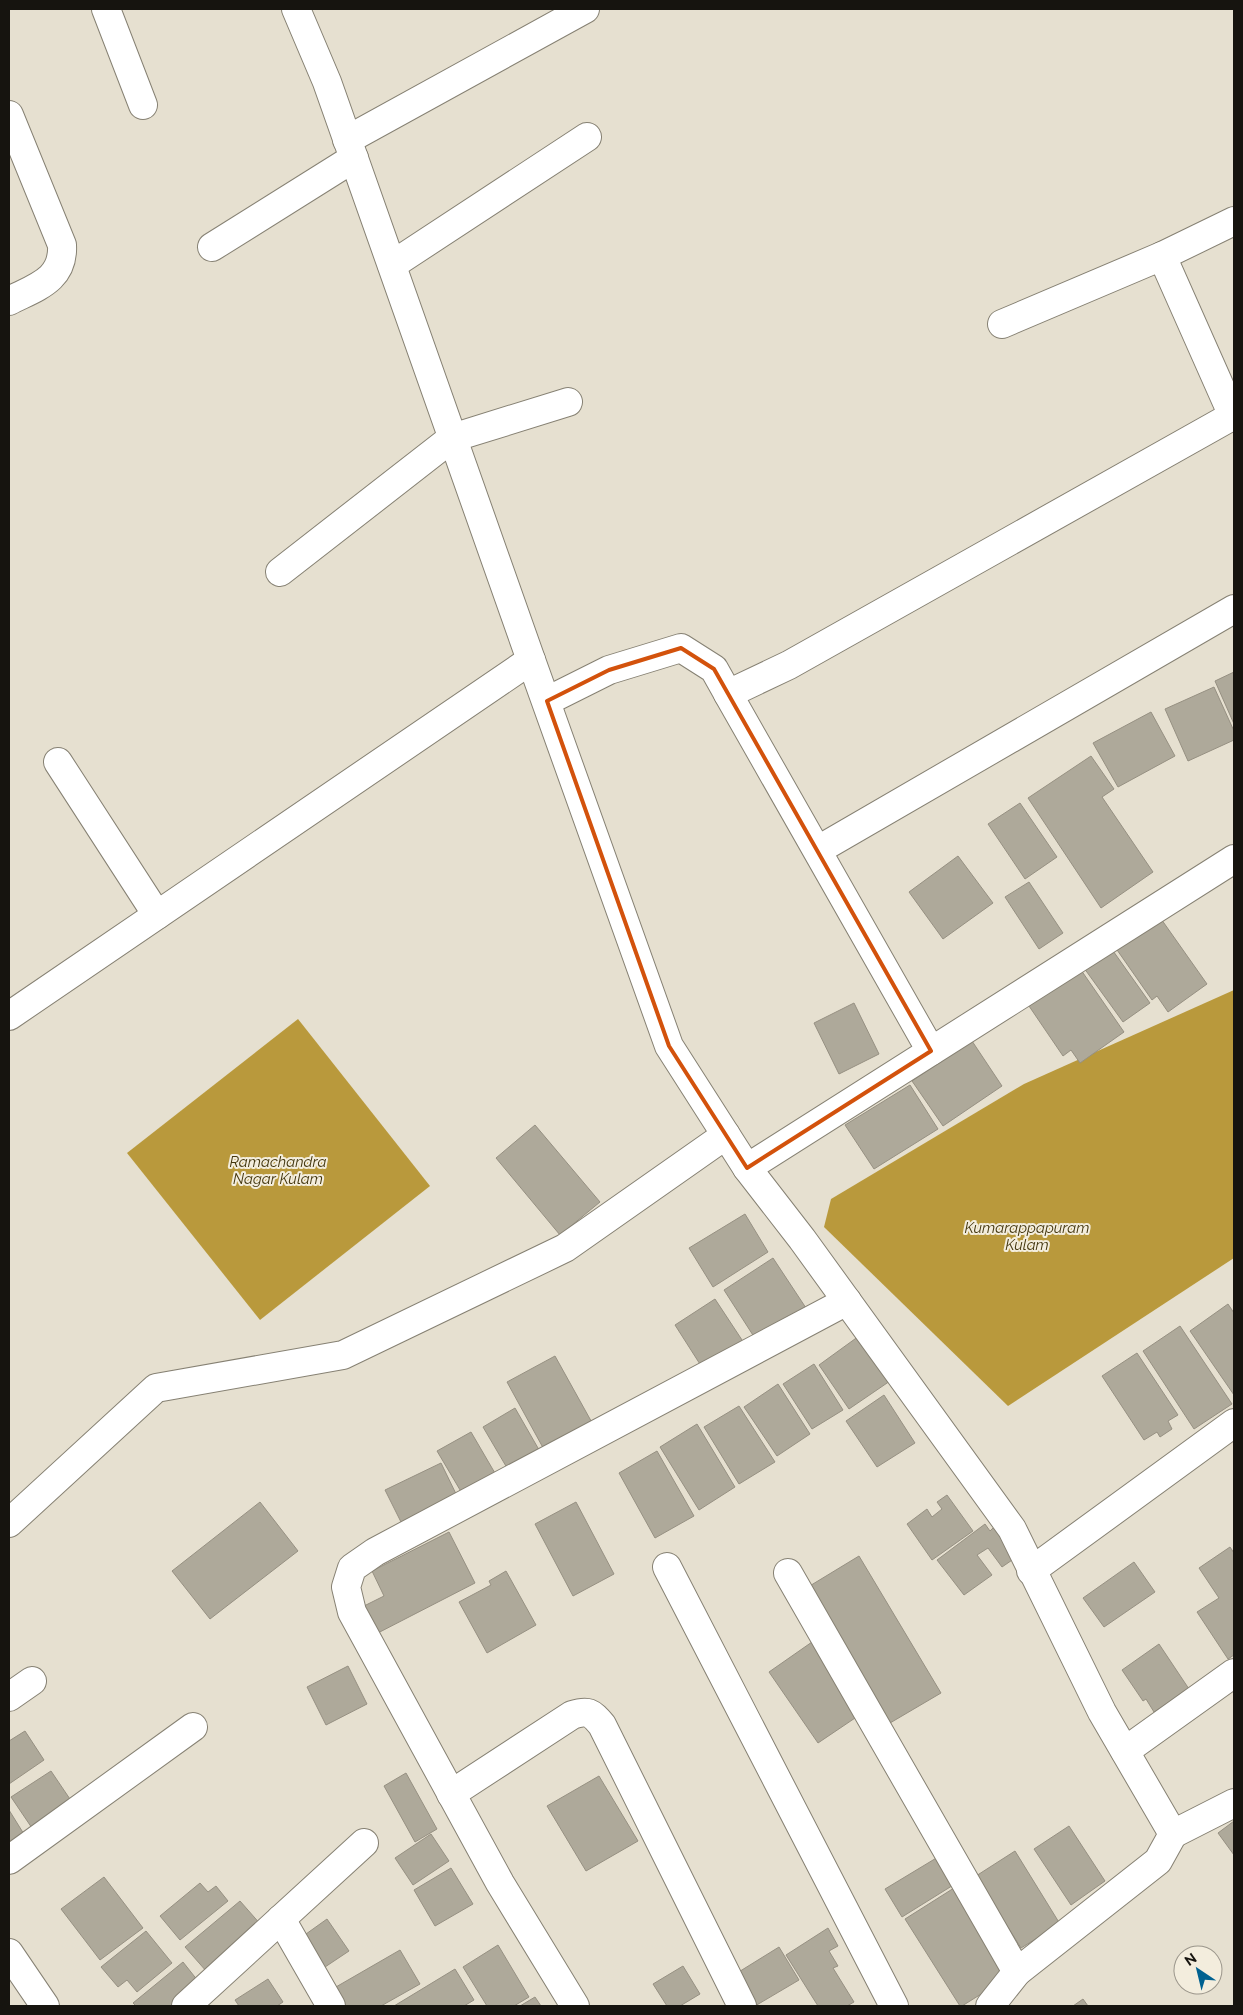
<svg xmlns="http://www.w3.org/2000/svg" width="1243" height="2015" font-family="Raleway,sans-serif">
<rect width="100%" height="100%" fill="#e6e0d0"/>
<g fill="#b9993c">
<path d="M1234,990V1258L1008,1406L824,1227L831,1199L1024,1084Z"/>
<path d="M298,1019L430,1186L260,1320L127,1153Z"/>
</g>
<g fill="#aea99a" stroke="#969082">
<path d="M1234,672V724L1215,681Z"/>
<path d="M1214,687L1234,731V740L1188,761L1165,709Z"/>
<path d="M1151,712L1175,756L1118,787L1093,743Z"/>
<path d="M1091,756L1114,789L1102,797L1153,872L1101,908L1028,798Z"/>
<path d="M1020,803L1057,857L1025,879L988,824Z"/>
<path d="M958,856L993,903L943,939L909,892Z"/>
<path d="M1029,882L1063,933L1039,949L1005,897Z"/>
<path d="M1159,916L1207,984L1168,1012L1157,996L1152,1000L1115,947Z"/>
<path d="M1111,948L1150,1003L1123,1022L1084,968Z"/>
<path d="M1081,970L1124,1032L1080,1063L1071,1050L1063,1056L1029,1006Z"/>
<path d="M854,1003L879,1054L839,1074L814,1023Z"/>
<path d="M972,1041L1002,1086L943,1126L912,1081Z"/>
<path d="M910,1085L938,1129L874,1169L845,1125Z"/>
<path d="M535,1125L600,1202L560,1235L496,1158Z"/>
<path d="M745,1214L768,1252L713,1287L689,1248Z"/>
<path d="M773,1258L808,1311L758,1343L724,1290Z"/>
<path d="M715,1299L746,1346L705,1372L675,1325Z"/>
<path d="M1228,1304L1234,1313V1395L1190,1331Z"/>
<path d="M1180,1326L1232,1404L1194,1429L1143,1351Z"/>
<path d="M859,1336L890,1381L849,1409L819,1365Z"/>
<path d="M1137,1353L1178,1415L1168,1421L1172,1429L1160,1437L1157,1432L1144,1440L1102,1376Z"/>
<path d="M555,1356L595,1428L547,1455L507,1382Z"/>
<path d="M814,1364L843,1410L812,1429L783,1384Z"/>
<path d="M778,1384L810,1434L777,1456L744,1407Z"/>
<path d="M884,1395L915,1443L877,1467L846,1421Z"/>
<path d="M739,1406L775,1462L739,1484L704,1427Z"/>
<path d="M515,1408L542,1455L510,1473L483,1427Z"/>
<path d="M697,1424L735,1487L699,1510L660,1447Z"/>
<path d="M471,1432L499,1480L466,1500L437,1451Z"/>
<path d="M657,1451L694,1516L655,1538L619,1473Z"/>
<path d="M441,1463L459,1500L404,1528L385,1490Z"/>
<path d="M947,1495L973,1531L932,1560L907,1524L927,1509L932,1517L942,1509L937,1502Z"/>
<path d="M260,1502L298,1551L210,1619L172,1571Z"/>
<path d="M576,1502L614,1574L573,1596L535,1524Z"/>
<path d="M985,1524L990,1531L995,1526L1018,1556L1002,1567L988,1548L977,1555L992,1575L964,1595L937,1560Z"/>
<path d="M449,1532L475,1583L372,1636L358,1609L384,1596L372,1571Z"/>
<path d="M1230,1547L1234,1553V1655L1228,1659L1197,1612L1219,1598L1199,1568Z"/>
<path d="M859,1556L941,1693L890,1723L808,1587Z"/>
<path d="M1134,1562L1155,1592L1104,1627L1083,1598Z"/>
<path d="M506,1571L536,1625L487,1653L459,1602L491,1585L489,1581Z"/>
<path d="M812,1642L861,1714L818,1743L769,1672Z"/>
<path d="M1159,1644L1189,1689L1154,1712L1146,1699L1143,1701L1122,1670Z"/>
<path d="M348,1666L367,1704L326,1725L307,1687Z"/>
<path d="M25,1731L44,1760L9,1784V1741Z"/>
<path d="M51,1771L74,1805L34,1831L11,1797Z"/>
<path d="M406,1773L437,1829L415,1842L384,1786Z"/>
<path d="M599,1776L638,1841L586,1871L547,1806Z"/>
<path d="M9,1810L27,1839L9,1850Z"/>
<path d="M1234,1821V1855L1218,1833Z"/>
<path d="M1069,1826L1105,1881L1071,1905L1034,1849Z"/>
<path d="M431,1834L449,1861L413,1885L395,1858Z"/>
<path d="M1015,1851L1060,1924L1021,1948L976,1876Z"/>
<path d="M938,1857L955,1884L902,1917L885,1889Z"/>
<path d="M451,1868L473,1904L435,1926L414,1890Z"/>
<path d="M104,1877L143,1928L100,1960L61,1909Z"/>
<path d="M200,1883L208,1892L216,1886L228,1901L180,1940L160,1916Z"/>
<path d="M954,1888L1010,1976L962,2006H960L905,1919Z"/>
<path d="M240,1901L262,1926L207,1972L185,1947Z"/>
<path d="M327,1919L349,1951L325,1967L321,1961L316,1965L299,1939Z"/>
<path d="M828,1928L838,1946L829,1951L838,1966L833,1968L854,2002L847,2006H818L786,1955Z"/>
<path d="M146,1931L172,1963L137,1992L127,1980L118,1987L101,1967Z"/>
<path d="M498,1945L529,1997L514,2006H487L463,1967Z"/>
<path d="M779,1947L799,1980L755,2006L729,1978Z"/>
<path d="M400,1950L420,1984L381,2006H338L329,1991Z"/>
<path d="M183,1962L202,1986L177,2006H136L133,2003Z"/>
<path d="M683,1966L700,1994L680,2006H667L653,1984Z"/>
<path d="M455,1969L474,2000L464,2006H394Z"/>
<path d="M268,1979L283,2002L277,2006H239L235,2000Z"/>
<path d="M535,1997L541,2006H520Z"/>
<path d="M1083,1999L1088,2006H1073Z"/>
</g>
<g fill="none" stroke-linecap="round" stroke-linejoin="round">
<defs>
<g id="minor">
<path d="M106,9L143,105"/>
<path d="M296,9L327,82L531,660L669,1046L747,1168L802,1239L1012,1529L1102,1712L1173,1834L1158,1861L1017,1972L990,2006"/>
<path d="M9,115L62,245C64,280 36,287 9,301"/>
<path d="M347,140L585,9"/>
<path d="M212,247L354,158"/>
<path d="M1162,256L1234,221"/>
<path d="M392,265L587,137"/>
<path d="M1002,324L1162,256L1233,416"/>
<path d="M280,572L452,438L568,402"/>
<path d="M728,694L931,1051"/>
<path d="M547,701L609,670L681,648L714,669L728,694L789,665L1234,415"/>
<path d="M58,762L157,915"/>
<path d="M818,850L1234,609"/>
<path d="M9,1016L531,660"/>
<path d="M747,1168L1234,859"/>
<path d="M9,1523L156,1388L343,1355L565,1248L726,1135"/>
<path d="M667,1567L894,2006"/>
<path d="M1031,1571L1234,1423"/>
<path d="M788,1573L1017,1972"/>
<path d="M9,1697L32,1681"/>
<path d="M1125,1751L1234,1673"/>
<path d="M451,1794L572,1715C588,1710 591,1712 602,1725L742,2006"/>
<path d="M1173,1834L1234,1803"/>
<path d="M9,1860L193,1727"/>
<path d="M281,1919L331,2006"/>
<path d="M9,1953L45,2006"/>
<path d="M186,2006L364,1843"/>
<path d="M575,2006L500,1883L352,1612L346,1587L352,1568L375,1552L847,1301"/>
</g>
</defs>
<use href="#minor" stroke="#868173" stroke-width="30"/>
<use href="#minor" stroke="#fff" stroke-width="28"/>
</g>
<path fill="none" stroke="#d3520c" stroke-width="4" stroke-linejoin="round" d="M681,648L714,669L931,1051L747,1168L669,1046L547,701L609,670Z"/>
<g text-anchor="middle" stroke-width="4" stroke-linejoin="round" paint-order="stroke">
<g font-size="15" font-style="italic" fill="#43360e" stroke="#f3eddd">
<text x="278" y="1167">Ramachandra<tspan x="278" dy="17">Nagar Kulam</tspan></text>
<text x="1027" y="1233">Kumarappapuram<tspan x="1027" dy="17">Kulam</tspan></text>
</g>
</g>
<rect width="1243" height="2015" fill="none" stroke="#16140f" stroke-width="20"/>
<g transform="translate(1198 1970) rotate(325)"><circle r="24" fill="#f3eddd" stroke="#9b968b"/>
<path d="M0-4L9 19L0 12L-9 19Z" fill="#006190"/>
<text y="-8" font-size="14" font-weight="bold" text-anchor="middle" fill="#16140f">N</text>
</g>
</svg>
